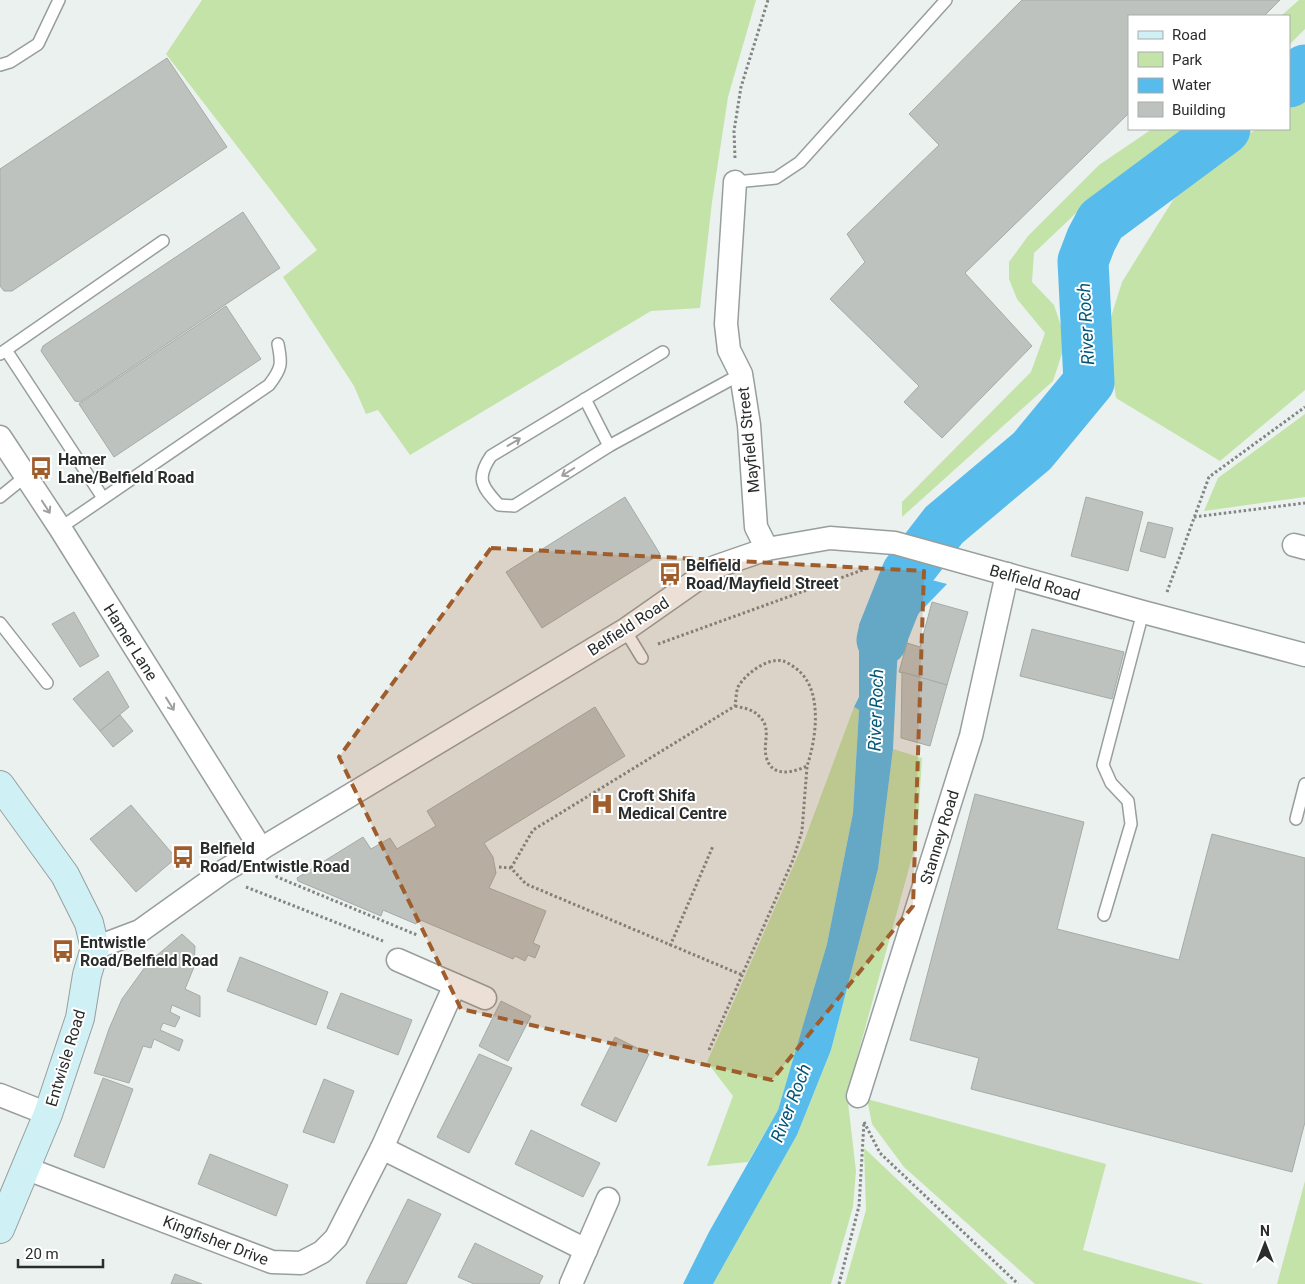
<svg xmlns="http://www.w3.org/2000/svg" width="1305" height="1284" font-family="Roboto,sans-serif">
<rect width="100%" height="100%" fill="#eaf1ef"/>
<g fill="#c3e3a8">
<path d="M202,0H756L728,97L712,202L700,308L651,311L410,455L378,410L366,414L354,386L283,277L317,250L166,54Z"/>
<path d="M1299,0H1305V29L1289,45V16H1281Z"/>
<path d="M1305,94V390L1220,461L1116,398L1106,333L1122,282L1173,200L1226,151L1256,129H1289V105Z"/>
<path d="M1152,129H1184L1094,196L1034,253L1032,282L1054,305L1066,341L1053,381L902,517V502L1031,372L1045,333L1017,299L1009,279V262L1028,236L1099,165Z"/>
<path d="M1305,414V497L1204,511L1218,478Z"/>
<path d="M854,707L859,710L853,813L827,944L778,1110L748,1162L707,1166L733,1096L707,1062L803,844Z"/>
<path d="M893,749L922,758L917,839L847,1094L856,1171L853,1207L831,1284H713L797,1135L831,1050L878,869Z"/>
<path d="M867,1099L1106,1164L1083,1250L1204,1284H1035L904,1167L872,1124Z"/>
<path d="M864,1148L1008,1284H845L866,1210Z"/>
<path d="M1305,1181V1284H1277Z"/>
</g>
<path fill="#57bbeb" d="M885,568L947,584L919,613L898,644L893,749L878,869L831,1050L797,1135L713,1284H683L709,1232L778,1110L827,944L853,813L859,710L854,707L859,697V625Z"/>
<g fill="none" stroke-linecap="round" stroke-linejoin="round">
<g stroke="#57bbeb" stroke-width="51">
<path d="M1289,82L1305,70"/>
<path d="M882,640L884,631L907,573L944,525L1032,451L1089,382L1083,261L1091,240L1101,221L1225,129"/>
</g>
</g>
<g fill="#bdc2be" stroke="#a5aba7">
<path d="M1022,0H1280L1264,16H1129V113L965,273L1032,346L942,438L904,402L919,386L830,299L865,262L847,234L939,145L909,114Z"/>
<path d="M167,58L227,147L12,291H4L0,286V169Z"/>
<path d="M243,212L280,268L80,402L75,401L41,351L43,346Z"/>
<path d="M226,306L261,359L114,457L79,404Z"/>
<path d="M625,497L660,554L542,628L506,572Z"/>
<path d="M1086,497L1143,512L1128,571L1071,556Z"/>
<path d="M1148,522L1173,528L1165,558L1140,551Z"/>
<path d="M932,602L968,612L947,685L899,672L907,643L920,647Z"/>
<path d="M74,612L99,656L80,667L52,624Z"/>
<path d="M1032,629L1124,652L1112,699L1020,676Z"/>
<path d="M108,671L129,707L100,731L73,699Z"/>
<path d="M902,672L947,685L930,746L901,738Z"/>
<path d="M595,707L625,756L484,843L493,857L496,873L489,888L546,911L533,943L540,946L535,958L528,955L525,961L515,956L513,959L418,919L416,924L383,910L381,916L298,881L297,878L363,837L371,849L390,838L397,849L436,826L427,811Z"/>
<path d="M120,715L133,731L113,747L100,731Z"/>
<path d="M975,794L1084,822L1057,929L1179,960L1212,834L1305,858V1122L1292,1172L971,1089L979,1058L910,1040Z"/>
<path d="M131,805L176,858L136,892L90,839Z"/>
<path d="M182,934L195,946L194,967L185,989L200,996V1017L172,1005L170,1012L180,1017L175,1027L163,1023L160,1030L183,1040L179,1051L154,1039L151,1048L143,1046L129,1083L94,1073L109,1029L122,999L148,963Z"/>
<path d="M240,957L328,992L316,1025L227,991Z"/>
<path d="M341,993L412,1020L398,1055L327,1028Z"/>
<path d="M501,1001L531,1016L508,1061L479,1046Z"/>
<path d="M615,1037L649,1054L616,1122L581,1105Z"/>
<path d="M479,1054L512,1068L469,1153L437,1137Z"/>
<path d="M103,1078L133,1089L104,1168L74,1156Z"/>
<path d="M324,1079L354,1091L334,1143L303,1132Z"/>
<path d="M531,1130L600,1163L583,1197L515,1164Z"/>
<path d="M210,1154L288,1185L276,1216L198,1184Z"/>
<path d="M408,1199L441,1214L406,1284H368L366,1283Z"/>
<path d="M475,1243L543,1276L539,1284H474L458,1277Z"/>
<path d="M175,1274L202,1284H171Z"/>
</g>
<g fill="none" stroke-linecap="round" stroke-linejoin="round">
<defs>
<g id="service">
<path d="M0,65L10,62L38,44L59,0"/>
<path d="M735,182L776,178L800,162L946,0"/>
<path d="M6,350L103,498"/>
<path d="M663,352L491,456C476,478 481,486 499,505L514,506L609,446L741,374"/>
<path d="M0,354L163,241"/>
<path d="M585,399L609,446"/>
<path d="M0,497L26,476"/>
<path d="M60,528L269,385C282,368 282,364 278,344"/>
<path d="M0,623L47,683"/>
<path d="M625,630L642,658"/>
<path d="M1296,819L1305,784"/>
<path d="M1104,915L1131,824L1128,801L1111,783L1103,765L1143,612"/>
</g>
<g id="minor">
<path d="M735,182L726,324L729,350L741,374L749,425L756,527L767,549"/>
<path d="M0,437L60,528L261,849"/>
<path d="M1294,545L1305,548"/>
<path d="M95,948L140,931L224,871L625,630L715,567L767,549L830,538L895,543L1143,612L1305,655"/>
<path d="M398,960L485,998"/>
<path d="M0,1095L48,1114"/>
<path d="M858,1096L971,736L1007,574"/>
<path d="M382,1148L586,1250"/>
<path d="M25,1168L272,1262L301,1263L322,1252L336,1238L382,1148L455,985"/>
<path d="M571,1284L608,1199"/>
</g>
<path id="secondary" d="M0,785L65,875L89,923L95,948L87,975L80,1018L48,1114L0,1229"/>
</defs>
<use href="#service" stroke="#989e9d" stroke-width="14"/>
<use href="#minor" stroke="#989e9d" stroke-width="25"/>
<use href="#secondary" stroke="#989e9d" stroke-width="30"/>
<g stroke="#818584" stroke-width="3" stroke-dasharray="2.5 2.5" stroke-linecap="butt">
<path d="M735,158L734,131L741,87L768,0"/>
<path d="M1194,517L1305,503"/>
<path d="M1167,592L1209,477L1305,407"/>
<path d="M658,644L868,568"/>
<path d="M499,867L511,868L526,884L742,975"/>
<path d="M511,868L533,830L735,706C736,700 736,692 738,687C745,674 768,657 783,661C787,662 796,668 799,671C823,692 816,740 807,766C792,773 771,778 766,756C763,742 772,728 759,716C753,709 743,708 735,706"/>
<path d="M274,871L277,877L417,935"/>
<path d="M246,887L383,941"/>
<path d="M670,946L713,846"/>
<path d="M709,1050L793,860L802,831L807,767"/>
<path d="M864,1122L880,1153L1018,1284"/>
<path d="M839,1284L859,1206L864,1122"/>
</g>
<use href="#service" stroke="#fff" stroke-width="11"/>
<use href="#minor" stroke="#fff" stroke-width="22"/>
<use href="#secondary" stroke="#cff1f6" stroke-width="28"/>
</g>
<defs><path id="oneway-shaft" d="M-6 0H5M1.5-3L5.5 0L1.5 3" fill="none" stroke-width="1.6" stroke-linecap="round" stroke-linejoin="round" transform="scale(1.25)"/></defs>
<g stroke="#9fa0a0">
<use href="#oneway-shaft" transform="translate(514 442) rotate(-31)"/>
<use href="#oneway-shaft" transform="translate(568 472) rotate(148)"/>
<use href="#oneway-shaft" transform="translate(46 507) rotate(57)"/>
<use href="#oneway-shaft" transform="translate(170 704) rotate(58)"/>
</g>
<path fill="#a05d2c" fill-opacity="0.2" stroke="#a05d2c" stroke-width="4" stroke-dasharray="10 6" stroke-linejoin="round" d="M491,548L924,571L913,906L772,1080L461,1009L339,757Z"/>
<defs>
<symbol id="bus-bare" viewBox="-9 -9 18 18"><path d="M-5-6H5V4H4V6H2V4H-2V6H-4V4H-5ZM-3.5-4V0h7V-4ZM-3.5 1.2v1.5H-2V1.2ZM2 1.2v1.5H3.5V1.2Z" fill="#a05d2c" stroke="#fff" stroke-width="2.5" paint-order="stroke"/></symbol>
<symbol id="hospital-bare" viewBox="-9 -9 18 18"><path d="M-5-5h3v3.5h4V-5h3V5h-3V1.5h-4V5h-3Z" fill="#a05d2c" stroke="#fff" stroke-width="2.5" paint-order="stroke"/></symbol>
</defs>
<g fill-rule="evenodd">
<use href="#bus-bare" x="25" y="452" width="32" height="32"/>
<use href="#bus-bare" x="654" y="558" width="32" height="32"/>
<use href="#hospital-bare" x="586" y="788" width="32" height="32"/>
<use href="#bus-bare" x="167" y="841" width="32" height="32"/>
<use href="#bus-bare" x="47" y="935" width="32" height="32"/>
</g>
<g text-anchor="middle" stroke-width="4" stroke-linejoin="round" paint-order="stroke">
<g font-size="16" fill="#2a2d2c" stroke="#fff">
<text transform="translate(748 440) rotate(-96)" y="6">Mayfield Street</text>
<text transform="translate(1035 582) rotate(16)" y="6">Belfield Road</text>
<text transform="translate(628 626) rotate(-33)" y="6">Belfield Road</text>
<text transform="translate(131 642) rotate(58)" y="6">Hamer Lane</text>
<text transform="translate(939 837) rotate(-73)" y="6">Stanney Road</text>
<text transform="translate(65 1058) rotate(-73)" y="6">Entwisle Road</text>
<text transform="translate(216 1240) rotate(21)" y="6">Kingfisher Drive</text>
</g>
<g font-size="16" font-weight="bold" fill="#2a2d2c" stroke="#fff" text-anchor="start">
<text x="58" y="465">Hamer<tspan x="58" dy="18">Lane/Belfield Road</tspan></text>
<text x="686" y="571">Belfield<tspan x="686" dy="18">Road/Mayfield Street</tspan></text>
<text x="618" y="801">Croft Shifa<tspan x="618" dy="18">Medical Centre</tspan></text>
<text x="200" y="854">Belfield<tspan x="200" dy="18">Road/Entwistle Road</tspan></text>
<text x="80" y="948">Entwistle<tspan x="80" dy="18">Road/Belfield Road</tspan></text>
</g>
<g font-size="18" font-style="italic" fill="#015778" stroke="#fff">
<text transform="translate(1086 324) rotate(-93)" y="6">River Roch</text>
<text transform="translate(876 710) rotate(-88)" y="6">River Roch</text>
<text transform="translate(791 1103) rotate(-69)" y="6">River Roch</text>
</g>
</g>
<rect x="1128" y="15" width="162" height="115" fill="#ffffff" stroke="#aaabab"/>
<rect x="1138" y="31" width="25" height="8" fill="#cff1f6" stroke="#aaabab"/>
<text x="1172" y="40" font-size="15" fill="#2a2d2c">Road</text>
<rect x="1138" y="52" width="25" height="15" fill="#c3e3a8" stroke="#aaabab"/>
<text x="1172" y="65" font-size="15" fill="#2a2d2c">Park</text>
<rect x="1138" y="78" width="25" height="15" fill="#57bbeb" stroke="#aaabab"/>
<text x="1172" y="90" font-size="15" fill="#2a2d2c">Water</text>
<rect x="1138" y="102" width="25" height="15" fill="#bdc2be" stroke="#aaabab"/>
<text x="1172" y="115" font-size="15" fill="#2a2d2c">Building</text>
<g transform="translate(1265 1244)" stroke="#ffffff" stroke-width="4" paint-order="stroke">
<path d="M0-4L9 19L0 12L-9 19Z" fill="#2a2d2c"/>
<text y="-8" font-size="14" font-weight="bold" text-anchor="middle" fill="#2a2d2c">N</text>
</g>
<path d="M18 1259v8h85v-8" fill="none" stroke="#2a2d2c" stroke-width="2.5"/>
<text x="25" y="1259" font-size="15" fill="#2a2d2c" stroke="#ffffff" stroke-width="4" paint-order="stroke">20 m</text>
</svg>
